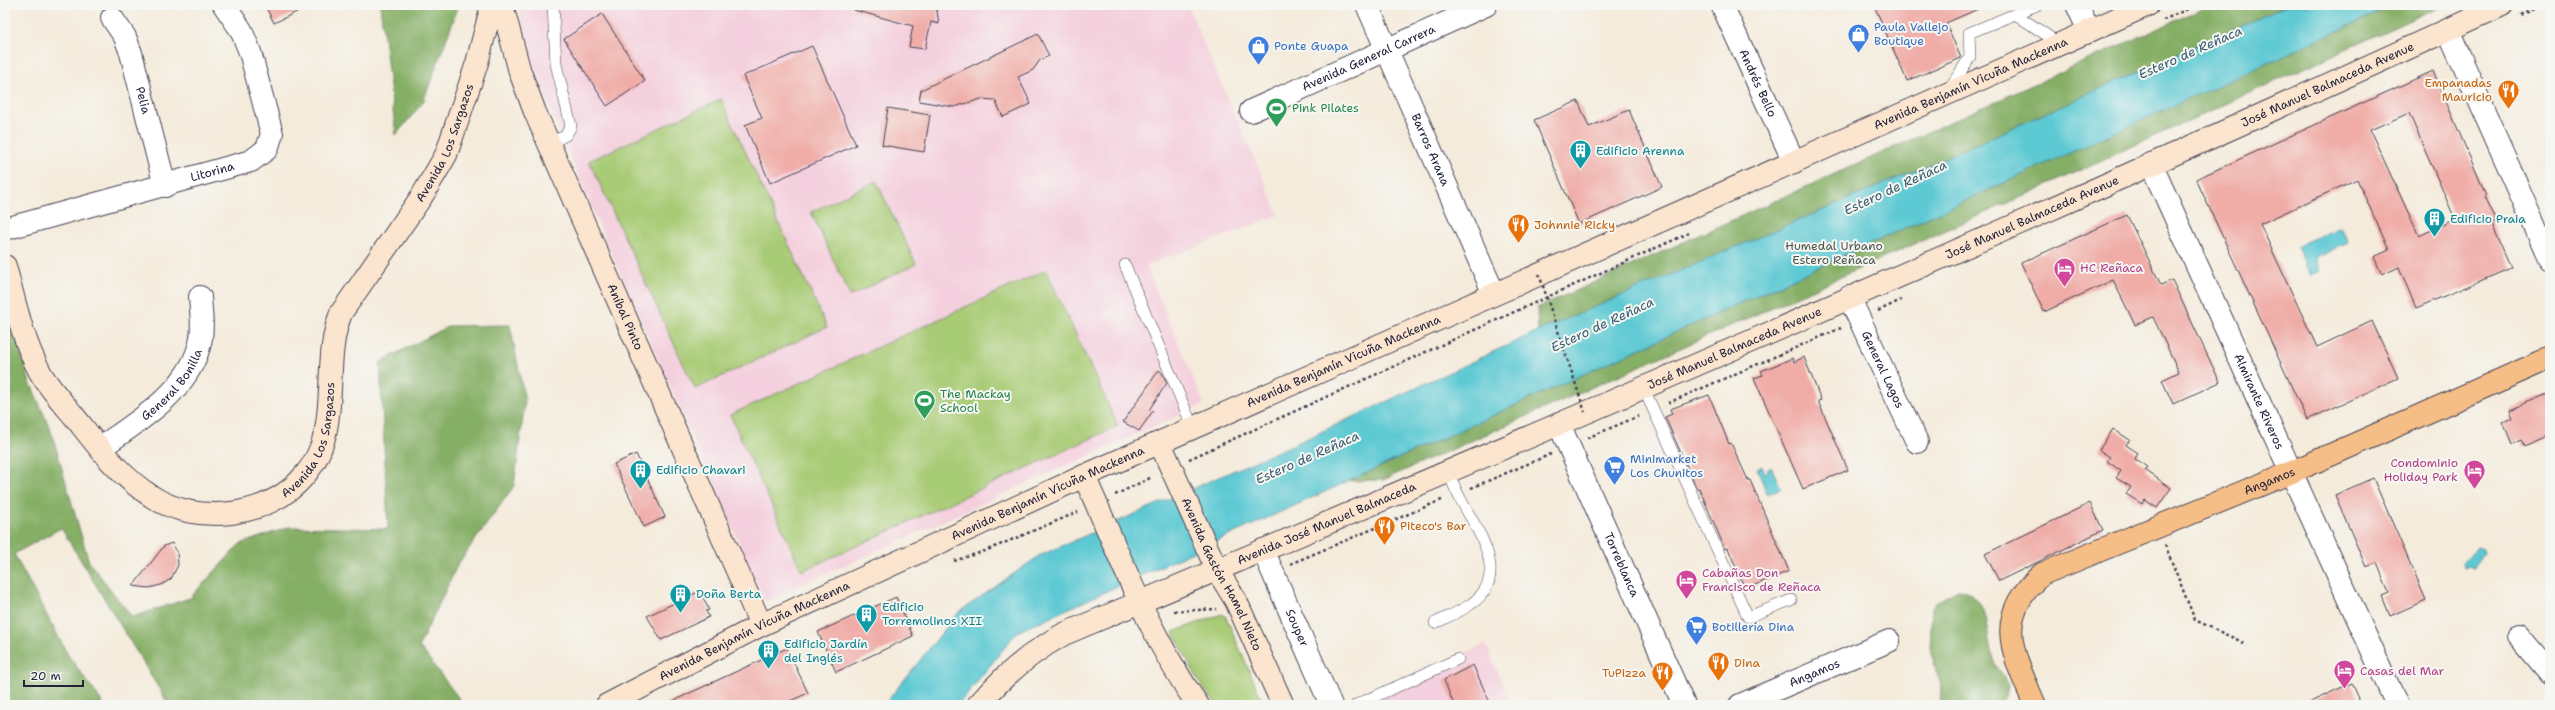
<svg xmlns="http://www.w3.org/2000/svg" width="2555" height="710" font-family="'Shantell Sans',sans-serif">
<rect width="100%" height="100%" fill="#f6f6f2"/>
<filter id="ink" filterUnits="userSpaceOnUse"><feTurbulence type="fractalNoise" baseFrequency=".025" numOctaves="2"/><feDisplacementMap in="SourceGraphic" scale="8" xChannelSelector="R" yChannelSelector="G"/><feConvolveMatrix kernelMatrix="1 2 1 2 8 2 1 2 1" color-interpolation-filters="sRGB"/></filter>
<filter id="wash" filterUnits="userSpaceOnUse"><feTurbulence type="fractalNoise" baseFrequency=".012" numOctaves="4" result="noise"/><feDisplacementMap in="SourceGraphic" scale="16" xChannelSelector="R" yChannelSelector="G"/><feGaussianBlur stdDeviation="0.9" result="paint"/><feColorMatrix in="noise" values="0 0 0 0 0 0 0 0 0 0 0 0 0 0 0 0 0 1.4 0 .05"/><feComposite in="paint" operator="in"/></filter>
<g filter="url(#wash)">
<rect width="100%" height="100%" fill="#f4ebdb"/>
<g fill="#f4cfdd">
<path d="M519,5H1187L1279,215L1146,266L1204,404L765,601L600,228L536,75L527,47Z"/>
<path d="M1486,644L1511,705H1346Z"/>
</g>
<g fill="#a8cb74" stroke="#657658">
<path d="M721,99L827,327L695,389L589,161Z"/>
<path d="M876,181L916,264L850,296L811,212Z"/>
<path d="M1046,270L1118,426L802,571L730,415Z"/>
<path d="M1222,614L1226,617L1264,705H1217L1200,684L1173,632Z"/>
</g>
<g fill="#86af66" stroke="#546850">
<path d="M380,5H459L423,102L396,135Z"/>
<path d="M2210,5H2288L1929,165L1538,331L1537,308Z"/>
<path d="M2395,5H2443L2021,197L1383,480L1349,481Z"/>
<path d="M5,304L30,382L51,431L89,562L132,617L190,598L240,544L289,527L388,529L380,362L449,326L510,325L525,401L514,486L458,564L419,646L464,705H169L61,528L14,554L68,655L103,703L101,705H5Z"/>
<path d="M1958,590C1991,590 1985,640 1994,662C1997,669 2005,675 2007,683C2010,691 2005,699 1999,705H1940L1941,686L1930,649L1932,608L1936,602Z"/>
</g>
<g fill="#5dc9d3" stroke="#407687">
<path d="M2288,5H2395L1017,632L958,705H884L958,613L1039,556L1308,438L1538,331L1929,165Z"/>
<path d="M2341,227L2348,243L2315,257L2320,271L2310,275L2297,246Z"/>
<path d="M1762,466L1765,473L1768,472L1767,469L1771,467L1781,488L1767,494L1757,468Z"/>
<path d="M2477,547L2483,549L2484,554L2474,568L2470,566L2465,568L2463,562Z"/>
</g>
<g id="blocks">
<g fill="#f0ada8" fill-rule="evenodd">
<path d="M265,5H311L274,23Z"/>
<path d="M855,5H936L939,24L931,22L925,49L909,47L913,26L854,10Z"/>
<path d="M1874,5H1987L1946,23L1961,58L1907,81Z"/>
<path d="M602,14L645,81L607,106L564,39Z"/>
<path d="M1038,34L1049,56L1040,60L1033,70L1018,77L1031,104L1003,117L995,100L981,99L954,107L919,101L921,90Z"/>
<path d="M812,46L856,145L770,183L745,125L762,118L743,76Z"/>
<path d="M2433,71L2486,195L2484,196L2496,222L2492,224L2511,268L2416,308L2399,267L2382,275L2374,257L2389,250L2357,179L2260,224L2317,347L2372,321L2398,378L2307,420L2196,179ZM2409,113L2455,219L2419,236L2370,130Z"/>
<path d="M1578,101L1589,127L1629,110L1662,187L1579,224L1534,120Z"/>
<path d="M888,108L930,115L924,152L882,145Z"/>
<path d="M2127,215L2161,285L2172,280L2220,382L2173,404L2162,380L2179,372L2153,317L2135,325L2113,280L2044,312L2021,263Z"/>
<path d="M1804,357L1821,400L1818,401L1848,470L1803,489L1754,378L1763,375L1761,371L1793,358L1794,362Z"/>
<path d="M1159,370L1162,373L1167,383L1149,410L1153,411L1139,431L1123,422Z"/>
<path d="M2550,393V436L2524,447L2521,440L2512,444L2503,422L2512,418L2509,410Z"/>
<path d="M1709,395L1729,444L1731,443L1748,480H1750L1789,571L1745,589L1728,548L1725,549L1699,488L1697,489L1665,417L1672,414L1670,409Z"/>
<path d="M2113,429L2130,440L2126,445L2138,453L2135,459L2147,467L2145,470L2171,488L2157,508L2145,500L2142,504L2126,494L2131,487L2116,478L2121,471L2107,461L2110,457L2099,450Z"/>
<path d="M636,454L665,517L644,527L614,464Z"/>
<path d="M2373,478L2426,600L2390,616L2382,596L2389,593L2377,563L2366,567L2335,495Z"/>
<path d="M2090,503L2103,530L1999,581L1985,554Z"/>
<path d="M172,543L177,552L178,565L171,579L161,585L149,588L133,586L164,546Z"/>
<path d="M700,591L709,610L706,611L709,617L661,640L647,616Z"/>
<path d="M896,597L913,636L836,672L818,632Z"/>
<path d="M787,648L808,693L781,705H664Z"/>
<path d="M1473,665L1491,705H1454L1444,680Z"/>
<path d="M2351,683L2361,705H2304Z"/>
</g>
</g>
</g>
<g filter="url(#ink)">
<use href="#blocks" fill-opacity="0" stroke="#424053" stroke-width="1"/>
<g fill="none" stroke-linecap="round" stroke-linejoin="round">
<defs>
<g id="lane">
<path d="M2015,14L2060,44"/>
<path d="M1948,91L1970,57L1969,33L2037,5"/>
<path d="M549,144L566,135L571,126L556,64L553,5"/>
<path d="M1125,265L1193,428"/>
<path d="M1643,387L1748,617L1791,600"/>
<path d="M1435,623C1447,617 1460,612 1471,604C1512,576 1477,530 1461,500C1456,491 1452,481 1448,472"/>
<path d="M1356,705L1458,659"/>
</g>
<g id="street">
<path id="s1" d="M1367,5L1494,294"/>
<path id="s2" d="M1722,5L1794,162"/>
<path d="M2077,5L2089,31"/>
<path id="s3" d="M112,18L125,37L131,53L165,186"/>
<path d="M2448,30L2550,260"/>
<path id="s4" d="M1251,111L1486,5"/>
<path id="s5" d="M2151,164L2397,705"/>
<path id="s6" d="M5,229L251,161L267,149L272,134L250,52L241,30L224,5"/>
<path id="s7" d="M1849,297L1917,442"/>
<path id="s8" d="M1559,424L1684,705"/>
<path id="s9" d="M100,448C137,422 186,393 199,347C204,331 201,313 200,297"/>
<path id="s10" d="M1263,550L1331,705"/>
<path d="M2518,635L2550,673"/>
<path id="s11" d="M1740,705L1889,641"/>
</g>
<g id="secondary">
<path id="s12" d="M502,5L520,72L535,112L761,625"/>
<path id="s13" d="M5,266C15,302 22,339 40,372C49,388 62,402 74,416C97,445 119,476 151,496C196,526 269,518 304,476C344,431 320,366 341,313L422,196L446,155L477,63L492,5"/>
<path id="s14" d="M1160,443L1217,570L1236,601L1283,705"/>
<path d="M1084,476C1119,553 1149,636 1198,705"/>
<path id="s15" d="M607,705L761,625L1084,476L2148,5"/>
<path id="s16" d="M978,705C1003,676 1031,652 1064,634C1547,432 2027,224 2502,5"/>
</g>
<g id="primary">
<path id="s17" d="M2035,705C2013,654 1992,617 2042,574L2292,472L2550,358"/>
</g>
</defs>
<use href="#lane" stroke="#424053" stroke-width="12"/>
<use href="#street" stroke="#424053" stroke-width="24"/>
<use href="#secondary" stroke="#424053" stroke-width="24"/>
<use href="#primary" stroke="#424053" stroke-width="24"/>
<g stroke="#424053" stroke-width="2.5" stroke-dasharray="3 3" stroke-linecap="butt">
<path d="M2521,15L2543,5"/>
<path d="M2163,20L2197,5"/>
<path d="M1878,311L1901,300"/>
<path d="M1668,403L1841,328"/>
<path d="M1587,438L1639,416"/>
<path d="M1189,459L1689,233"/>
<path d="M1471,488L1551,454"/>
<path d="M1115,495L1152,477"/>
<path d="M2165,545L2195,620L2244,643"/>
<path d="M954,561L985,551L1078,512"/>
<path d="M1290,564L1444,499"/>
<path d="M1174,611L1217,609"/>
<path d="M581,705L587,701"/>
</g>
<use href="#lane" stroke="#fff" stroke-width="11"/>
<use href="#street" stroke="#fff" stroke-width="22"/>
<use href="#secondary" stroke="#fbe5cf" stroke-width="22"/>
<use href="#primary" stroke="#f6be87" stroke-width="22"/>
<path stroke="#424053" stroke-width="2.5" stroke-dasharray="3 3" stroke-linecap="butt" d="M1539,274L1585,412"/>
</g>
</g>
<defs>
<symbol id="shop-pin" viewBox="-11 -11 22 30"><path d="M0 17L-7.5 6A9.5 9.5 0 1 1 7.5 6Z" fill="#3f7fe0" stroke="#f6f6f2"/><path d="M-5-2.5h2.3a2.7 3.5 0 0 1 5.4 0H5L5.5 6h-11ZM-1.5-2.5h3a1.5 2.3 0 0 0-3 0Z" fill="#fff"/></symbol>
<symbol id="restaurant-pin" viewBox="-11 -11 22 30"><path d="M0 17L-7.5 6A9.5 9.5 0 1 1 7.5 6Z" fill="#e8710a" stroke="#f6f6f2"/><path d="M-5-6h1v4h1v-4h1v4h1v-4h1v5L-1.5 .5V6h-2V.5L-5-1ZM5-6V6H3V1.5H1.5Q1.5-4 5-6Z" fill="#fff"/></symbol>
<symbol id="stadium-pin" viewBox="-11 -11 22 30"><path d="M0 17L-7.5 6A9.5 9.5 0 1 1 7.5 6Z" fill="#2e9e5b" stroke="#f6f6f2"/><path d="M0-5a6.5 5 0 1 0 0 10a6.5 5 0 1 0 0-10ZM-3.5-1.8h7v3.6h-7Z" fill="#fff"/></symbol>
<symbol id="building-pin" viewBox="-11 -11 22 30"><path d="M0 17L-7.5 6A9.5 9.5 0 1 1 7.5 6Z" fill="#0f9aa8" stroke="#f6f6f2"/><path d="M-4-6H4V6H1V3H-1V6H-4ZM-2.5-4.3h1.7v1.8h-1.7ZM.8-4.3h1.7v1.8H.8ZM-2.5-1h1.7V.8h-1.7ZM.8-1h1.7V.8H.8Z" fill="#fff"/></symbol>
<symbol id="hotel-pin" viewBox="-11 -11 22 30"><path d="M0 17L-7.5 6A9.5 9.5 0 1 1 7.5 6Z" fill="#d1479c" stroke="#f6f6f2"/><path d="M-6-4.5h1.5V1H6V5H4.5V3h-9V5H-6ZM-4 0a1.8 1.8 0 1 1 3.6 0ZM.5 0V-2.5h3Q6-2.5 6 0Z" fill="#fff"/></symbol>
<symbol id="supermarket-pin" viewBox="-11 -11 22 30"><path d="M0 17L-7.5 6A9.5 9.5 0 1 1 7.5 6Z" fill="#3f7fe0" stroke="#f6f6f2"/><path d="M-6-5.5h2.5l.6 2H6L4.5 2H-2.5L-4.4-4H-6ZM-1.5 3.2a1.3 1.3 0 1 0 .1 0ZM3 3.2a1.3 1.3 0 1 0 .1 0Z" fill="#fff"/></symbol>
</defs>
<g fill-rule="evenodd">
<use href="#shop-pin" x="1846" y="22" width="25" height="34"/>
<use href="#shop-pin" x="1246" y="34" width="25" height="34"/>
<use href="#restaurant-pin" x="2496" y="78" width="25" height="34"/>
<use href="#stadium-pin" x="1264" y="96" width="25" height="34"/>
<use href="#building-pin" x="1568" y="138" width="25" height="34"/>
<use href="#building-pin" x="2422" y="206" width="25" height="34"/>
<use href="#restaurant-pin" x="1506" y="212" width="25" height="34"/>
<use href="#hotel-pin" x="2052" y="256" width="25" height="34"/>
<use href="#stadium-pin" x="912" y="388" width="25" height="34"/>
<use href="#supermarket-pin" x="1602" y="454" width="25" height="34"/>
<use href="#building-pin" x="628" y="458" width="25" height="34"/>
<use href="#hotel-pin" x="2462" y="458" width="25" height="34"/>
<use href="#restaurant-pin" x="1372" y="514" width="25" height="34"/>
<use href="#hotel-pin" x="1674" y="568" width="25" height="34"/>
<use href="#building-pin" x="668" y="582" width="25" height="34"/>
<use href="#building-pin" x="854" y="602" width="25" height="34"/>
<use href="#supermarket-pin" x="1684" y="614" width="25" height="34"/>
<use href="#building-pin" x="756" y="638" width="25" height="34"/>
<use href="#restaurant-pin" x="1706" y="650" width="25" height="34"/>
<use href="#hotel-pin" x="2332" y="658" width="25" height="34"/>
<use href="#restaurant-pin" x="1650" y="660" width="25" height="34"/>
</g>
<g text-anchor="middle" stroke-width="4" stroke-linejoin="round" paint-order="stroke">
<g font-size="12" fill="#366cbe" stroke="#f6f6f2" text-anchor="start">
<text x="1874" y="31">Paula Vallejo<tspan x="1874" dy="14">Boutique</tspan></text>
<text x="1274" y="50">Ponte Guapa</text>
<text x="1630" y="463">Minimarket<tspan x="1630" dy="14">Los Chunitos</tspan></text>
<text x="1712" y="631">Botillería Dina</text>
</g>
<g font-size="12" fill="#22223b" stroke="#f6f6f2">
<text dy="4" stroke="none"><textPath href="#s4" startOffset="129">Avenida General Carrera</textPath></text>
<text dy="4" stroke="none"><textPath href="#s2" startOffset="86">Andrés Bello</textPath></text>
<text dy="4" stroke="none"><textPath href="#s15" startOffset="1499">Avenida Benjamín Vicuña Mackenna</textPath></text>
<text dy="4" stroke="none"><textPath href="#s16" startOffset="1490">José Manuel Balmaceda Avenue</textPath></text>
<text dy="4" stroke="none"><textPath href="#s3" startOffset="89">Pelia</textPath></text>
<text dy="4" stroke="none"><textPath href="#s13" startOffset="817">Avenida Los Sargazos</textPath></text>
<text dy="4" stroke="none"><textPath href="#s1" startOffset="158">Barros Arana</textPath></text>
<text dy="4" stroke="none"><textPath href="#s6" startOffset="215">Litorina</textPath></text>
<text dy="4" stroke="none"><textPath href="#s16" startOffset="1166">José Manuel Balmaceda Avenue</textPath></text>
<text dy="4" stroke="none"><textPath href="#s12" startOffset="336">Aníbal Pinto</textPath></text>
<text dy="4" stroke="none"><textPath href="#s16" startOffset="841">José Manuel Balmaceda Avenue</textPath></text>
<text dy="4" stroke="none"><textPath href="#s15" startOffset="813">Avenida Benjamín Vicuña Mackenna</textPath></text>
<text dy="4" stroke="none"><textPath href="#s7" startOffset="80">General Lagos</textPath></text>
<text dy="4" stroke="none"><textPath href="#s9" startOffset="97">General Bonilla</textPath></text>
<text dy="4" stroke="none"><textPath href="#s5" startOffset="261">Almirante Riveros</textPath></text>
<text dy="4" stroke="none"><textPath href="#s13" startOffset="482">Avenida Los Sargazos</textPath></text>
<text dy="4" stroke="none"><textPath href="#s17" startOffset="391">Angamos</textPath></text>
<text dy="4" stroke="none"><textPath href="#s15" startOffset="489">Avenida Benjamín Vicuña Mackenna</textPath></text>
<text dy="4" stroke="none"><textPath href="#s16" startOffset="397">Avenida José Manuel Balmaceda</textPath></text>
<text dy="4" stroke="none"><textPath href="#s8" startOffset="154">Torreblanca</textPath></text>
<text dy="4" stroke="none"><textPath href="#s14" startOffset="145">Avenida Gastón Hamel Nieto</textPath></text>
<text dy="4" stroke="none"><textPath href="#s10" startOffset="85">Souper</textPath></text>
<text dy="4" stroke="none"><textPath href="#s15" startOffset="165">Avenida Benjamín Vicuña Mackenna</textPath></text>
<text dy="4" stroke="none"><textPath href="#s11" startOffset="81">Angamos</textPath></text>
</g>
<g font-size="12" fill="#c56008" stroke="#f6f6f2" text-anchor="start">
<text x="2492" y="87" text-anchor="end">Empanadas<tspan x="2492" dy="14">Mauricio</tspan></text>
<text x="1534" y="229">Johnnie Ricky</text>
<text x="1400" y="530">Piteco's Bar</text>
<text x="1734" y="667">Dina</text>
<text x="1646" y="677" text-anchor="end">TuPizza</text>
</g>
<g font-size="12" fill="#27864d" stroke="#f6f6f2" text-anchor="start">
<text x="1292" y="112">Pink Pilates</text>
<text x="940" y="398">The Mackay<tspan x="940" dy="14">School</tspan></text>
</g>
<g font-size="12" fill="#0d838f" stroke="#f6f6f2" text-anchor="start">
<text x="1596" y="155">Edificio Arenna</text>
<text x="2450" y="223">Edificio Praia</text>
<text x="656" y="474">Edificio Chavari</text>
<text x="696" y="598">Doña Berta</text>
<text x="882" y="611">Edificio<tspan x="882" dy="14">Torremolinos XII</tspan></text>
<text x="784" y="648">Edificio Jardín<tspan x="784" dy="14">del Inglés</tspan></text>
</g>
<g font-size="12" fill="#4a554c" stroke="#f6f6f2">
<text x="1834" y="250">Humedal Urbano<tspan x="1834" dy="14">Estero Reñaca</tspan></text>
</g>
<g font-size="12" fill="#b23c85" stroke="#f6f6f2" text-anchor="start">
<text x="2080" y="272">HC Reñaca</text>
<text x="2458" y="467" text-anchor="end">Condominio<tspan x="2458" dy="14">Holiday Park</tspan></text>
<text x="1702" y="577">Cabañas Don<tspan x="1702" dy="14">Francisco de Reñaca</tspan></text>
<text x="2360" y="675">Casas del Mar</text>
</g>
<g font-size="13" font-style="italic" fill="#375c70" stroke="#f6f6f2">
<text transform="translate(2190 52) rotate(-24)" y="5">Estero de Reñaca</text>
<text transform="translate(1895 187) rotate(-25)" y="5">Estero de Reñaca</text>
<text transform="translate(1602 324) rotate(-25)" y="5">Estero de Reñaca</text>
<text transform="translate(1307 457) rotate(-24)" y="5">Estero de Reñaca</text>
</g>
</g>
<rect width="2555" height="710" fill="none" stroke="#f6f6f2" stroke-width="20"/>
<path d="M24 680v6h59v-6" fill="none" stroke="#22223b" stroke-width="2"/>
<text x="30" y="680" font-size="12" fill="#22223b" stroke="#f6f6f2" stroke-width="3" paint-order="stroke">20 m</text>
</svg>
